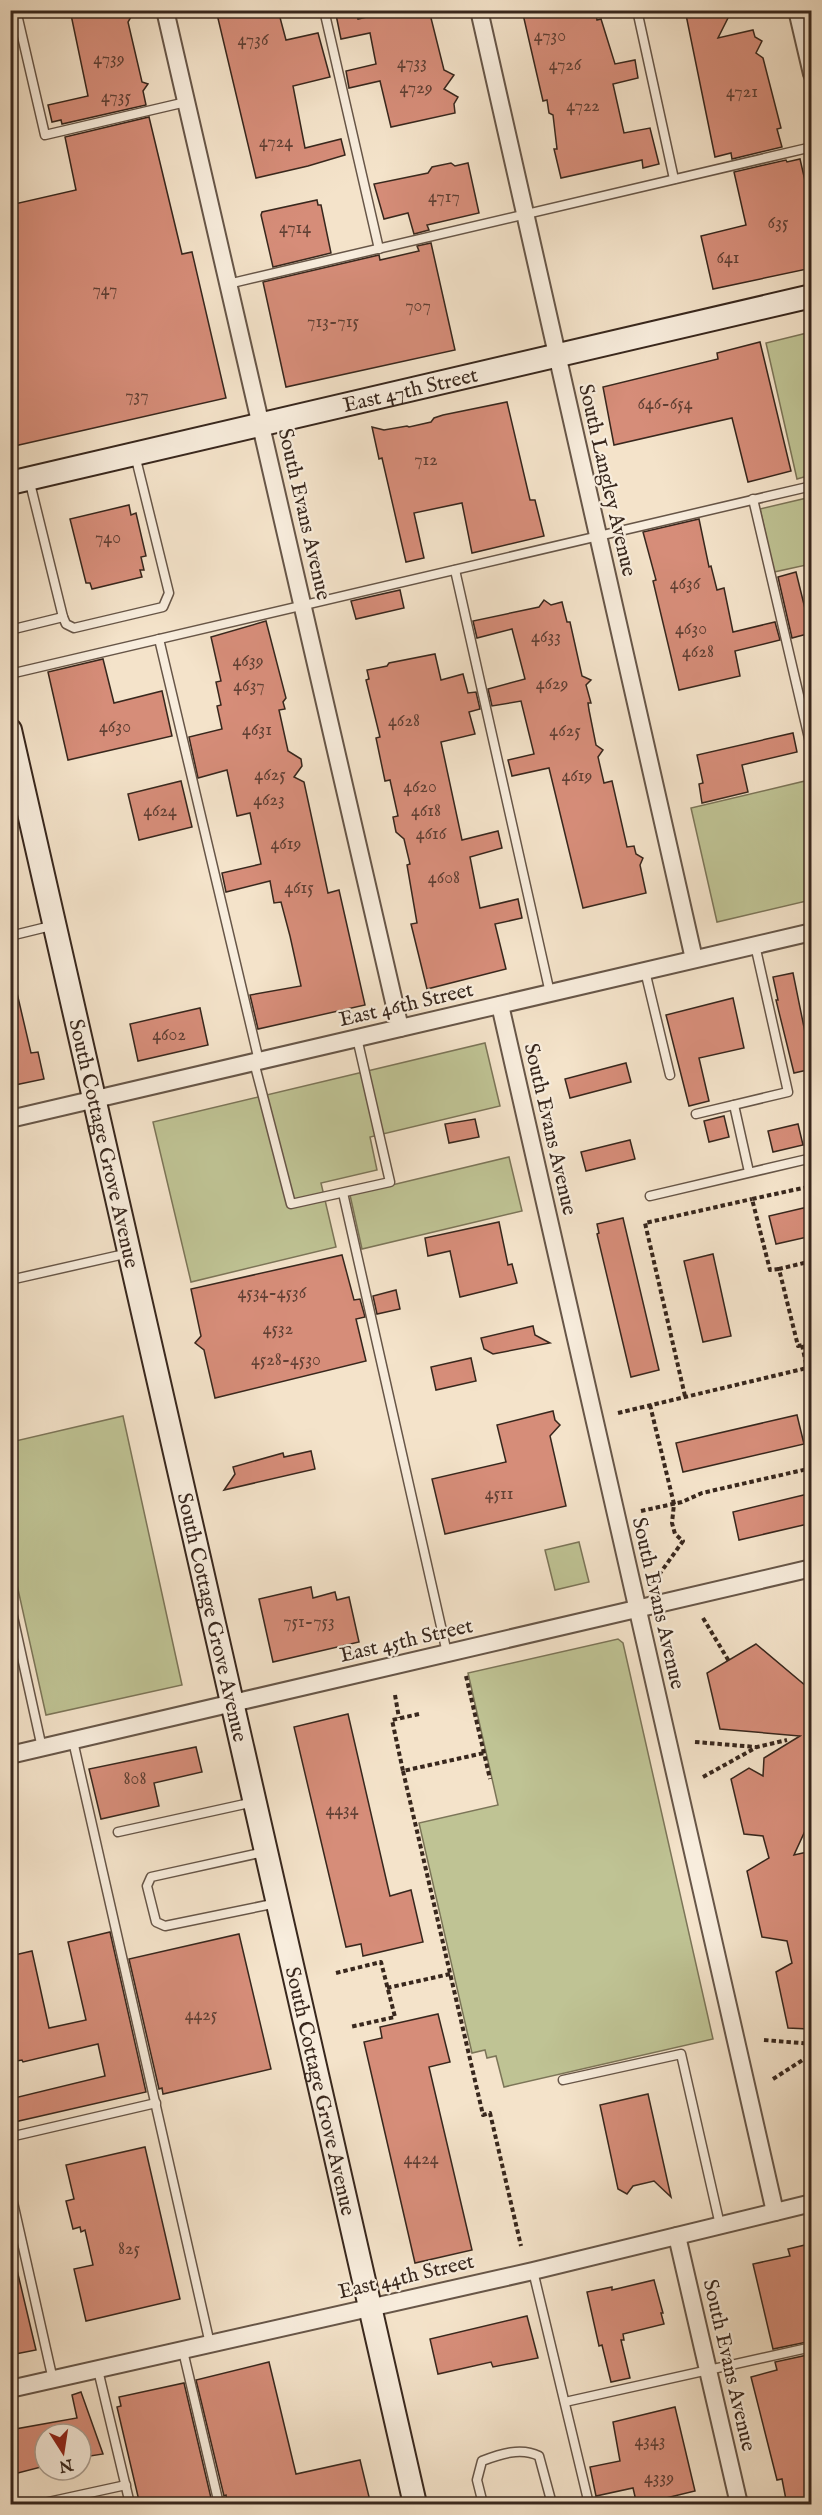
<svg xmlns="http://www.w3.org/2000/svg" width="822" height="2515" font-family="'IM FELL English',serif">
<rect width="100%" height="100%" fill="#f4e3ca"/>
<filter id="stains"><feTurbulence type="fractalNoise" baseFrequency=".00333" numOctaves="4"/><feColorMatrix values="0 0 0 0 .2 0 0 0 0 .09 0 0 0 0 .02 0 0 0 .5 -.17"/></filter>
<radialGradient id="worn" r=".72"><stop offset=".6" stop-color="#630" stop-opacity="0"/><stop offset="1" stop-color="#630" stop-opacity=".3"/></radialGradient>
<g fill="#bfc394" stroke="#7c7558" stroke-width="1.5">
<path d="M811,332V475L797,479L766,343Z"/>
<path d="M811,497V564L774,572L760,509Z"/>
<path d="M805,781L812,810L811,900L717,922L691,808Z"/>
<path d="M485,1043L500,1106L370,1137L377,1170L321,1183L336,1247L191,1282L153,1122Z"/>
<path d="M509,1157L522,1211L362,1249L350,1195Z"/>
<path d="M123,1416L182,1685L46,1715L11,1558V1442Z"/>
<path d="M579,1542L589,1582L555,1590L545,1550Z"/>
<path d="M618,1639L623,1643L713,2039L504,2087L496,2056L487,2058L485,2050L472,2053L419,1823L498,1805L468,1673Z"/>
</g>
<g fill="#d68d79" stroke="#38271d" stroke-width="1.5">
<path d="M70,10H135L128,22L142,82L148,84L143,91L146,105L62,124L61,120L52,122L48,105L88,96Z"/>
<path d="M216,10H278L286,40L318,33L330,77L293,86L305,148L341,139L345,155L308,166L256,178Z"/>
<path d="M335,10H355L358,19L396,10H429L444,70L454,75L444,89L458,97L454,104L455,113L391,127L380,81L349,88L346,71L376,64L370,33L341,39Z"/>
<path d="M522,10H595L597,20L601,19L615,64L635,60L638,78L613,84L624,133L650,128L659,164L643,168L642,160L561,178L554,149H557L553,115L549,113L547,100L543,101Z"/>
<path d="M685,10H732L718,38L753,30L755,37L762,41L756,53L763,58L781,128L777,129L782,147L732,159L731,153L715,157Z"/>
<path d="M149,117L182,254L192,252L226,398L10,447V205L76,190L65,137Z"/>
<path d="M800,159L812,211V268L713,289L701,236L746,225L734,172L786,160L787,162Z"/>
<path d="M451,163L455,166L468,163L479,213L427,225L429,230L414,234L408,213L384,219L374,184L428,173L432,167Z"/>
<path d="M317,200L318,205H321L331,253L273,267L261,215L262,212Z"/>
<path d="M431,243L455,350L286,387L263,282L379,255L380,260L419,251L417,246Z"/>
<path d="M760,342L791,471L748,482L732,418L614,445L603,387L718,359L717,353Z"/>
<path d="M507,402L530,500H535L544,536L472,553L462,503L414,513L424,558L406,562L382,458L379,459L372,427L384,430L407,426L409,427L431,422L434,418L443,415Z"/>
<path d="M129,505L131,515L136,513L146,556L141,557L144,570H140L142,577L92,589L90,583H86L70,519Z"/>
<path d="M699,519L709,567L711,566L717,590L724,588L733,632L775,622L780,640L735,651L740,676L679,690L653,581L656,580L643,532Z"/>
<path d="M796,572L811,633L792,638L778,577Z"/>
<path d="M400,590L404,608L356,619L351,601Z"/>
<path d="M544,600L551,605L562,602L567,622H570L582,676L591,680L586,685L591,703H588L589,710L596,745L603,750L598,757L604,783L612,781L627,847L634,846L636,854L643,858L640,865L646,893L583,908L549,768L512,776L508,760L534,754L521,701L492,706L488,689L525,679L512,629L477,638L473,621L539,607Z"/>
<path d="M266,621L286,698L283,702L285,709L279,710L288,751L301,759L302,766L294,777L304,782L328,893L339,890L365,1005L258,1029L250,995L301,986L290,936L281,902L274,903L270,881L226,892L222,873L261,864L250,813L237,816L227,770L198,778L189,737L222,729L217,706L221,705L216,682L221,681L211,637Z"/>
<path d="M435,654L441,680L463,674L468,693L476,692L480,709L469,712L475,734L441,742L462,840L498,831L502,848L470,857L480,908L518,899L522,918L495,924L506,969L427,989L411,924L417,923L407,865L410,864L404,839L396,832L393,817L398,816L390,780L385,781L376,738L380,737L366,680L369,679L367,670L387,666L389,663Z"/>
<path d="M103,659L114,703L162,691L172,736L68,760L48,672Z"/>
<path d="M793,733L797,752L742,765L748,792L702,803L699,784L703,783L697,755Z"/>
<path d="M181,781L192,827L139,840L128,794Z"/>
<path d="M793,973L808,1047L812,1046V1069L794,1073L776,1000H778L773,977Z"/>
<path d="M17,993L31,1053L38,1052L44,1079L10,1086V994Z"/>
<path d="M733,998L744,1048L699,1058L709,1101L689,1106L666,1015Z"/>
<path d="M200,1008L208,1045L138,1061L130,1024Z"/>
<path d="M626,1063L631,1082L570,1098L565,1079Z"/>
<path d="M724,1116L729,1137L709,1142L704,1121Z"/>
<path d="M475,1119L479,1137L449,1143L445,1124Z"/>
<path d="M798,1124L803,1145L773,1152L768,1131Z"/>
<path d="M630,1140L635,1159L586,1171L581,1152Z"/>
<path d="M812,1206V1236L776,1244L769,1216Z"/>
<path d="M623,1218L659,1370L631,1377L597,1234L599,1233L597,1224Z"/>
<path d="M499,1222L508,1265L512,1264L517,1283L460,1297L450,1251L428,1256L425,1238Z"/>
<path d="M713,1254L731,1336L703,1342L684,1261Z"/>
<path d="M342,1255L354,1300L360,1299L365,1317L356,1319L366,1361L215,1398L204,1350L195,1343L201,1336L191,1289Z"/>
<path d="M396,1290L400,1309L377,1314L373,1296Z"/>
<path d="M533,1326L535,1335L550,1343L493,1354L484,1349L481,1338Z"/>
<path d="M471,1358L476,1381L436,1390L431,1367Z"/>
<path d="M553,1411L555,1420L560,1425L550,1436L566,1506L445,1534L432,1479L506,1462L497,1425Z"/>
<path d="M797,1415L804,1444L683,1472L676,1443Z"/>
<path d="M311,1451L315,1469L224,1490L235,1474L233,1467L283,1453L284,1457Z"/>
<path d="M812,1493V1523L739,1540L733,1512Z"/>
<path d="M311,1587L313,1598L335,1592L337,1600L349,1597L359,1642L273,1662L259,1599Z"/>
<path d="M756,1644L806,1686H812V1805L806,1818L810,1820L794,1855L812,1851V2023L809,2029L788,2028L776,1972L792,1963L787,1941L762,1937L747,1871L769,1858L763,1836L744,1834L731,1779L749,1768L763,1776L764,1758L800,1736L720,1729L707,1673Z"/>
<path d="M348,1714L390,1896L411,1890L423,1942L363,1956L361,1944L346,1947L294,1727Z"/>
<path d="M196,1747L202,1772L154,1783L159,1806L101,1819L89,1769Z"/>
<path d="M110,1932L146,2092L10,2123V2099L105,2076L98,2044L23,2062L22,2060L10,2062V1956L32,1951L49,2028L86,2020L68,1942Z"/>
<path d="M239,1934L271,2069L163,2094L162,2088L159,2089L129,1959Z"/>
<path d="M438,2014L450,2062L429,2067L472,2250L415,2263L364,2042L382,2038L380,2027Z"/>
<path d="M648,2094L671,2197L654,2181L633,2186L627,2194L618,2189L600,2105Z"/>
<path d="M145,2147L180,2299L86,2321L74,2269L93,2265L85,2230L81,2232L80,2227L73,2229L66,2201L74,2199L66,2165Z"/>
<path d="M805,2245L806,2254L812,2252V2341L773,2349L753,2264L790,2256L788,2249Z"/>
<path d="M17,2270L36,2350L10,2355V2271Z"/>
<path d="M654,2280L663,2313H661L664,2324L623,2334L624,2340H621L630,2378L611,2382L602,2345L599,2346L587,2292L612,2287V2290Z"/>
<path d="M527,2316L538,2358L493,2367L491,2362L438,2374L430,2339Z"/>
<path d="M812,2354V2505H787L782,2479L777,2480L751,2377L777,2370L775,2362Z"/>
<path d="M269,2362L296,2474L360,2460L371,2505H228L226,2495L224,2496L196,2380Z"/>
<path d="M184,2383L211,2498L181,2505H140L117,2407L121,2406L119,2397Z"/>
<path d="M81,2392L103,2454L84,2457L81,2434H45V2466L10,2475V2430L77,2418L72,2395Z"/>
<path d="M675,2407L695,2491L637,2505L633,2488L596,2496L590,2467L620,2461L613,2422Z"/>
</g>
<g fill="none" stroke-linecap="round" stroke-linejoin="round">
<defs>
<g id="service">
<path d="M16,10L45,135L186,102"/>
<path d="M324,10L379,249"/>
<path d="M637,10L674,179"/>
<path d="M228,284L812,147"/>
<path d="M29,479L63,617L66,624L74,628L163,607L169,593L135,455"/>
<path d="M753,499L812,751"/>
<path d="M455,570L550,993"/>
<path d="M10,630L63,617"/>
<path d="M159,639L259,1061"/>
<path d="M10,674L812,486"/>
<path d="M10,936L55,925"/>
<path d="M645,971L670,1075"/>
<path d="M254,1062L291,1204L390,1182L357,1038"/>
<path d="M734,1105L749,1172"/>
<path d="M696,1114L788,1092L755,945"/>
<path d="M343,1193L447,1653"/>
<path d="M650,1196L812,1158"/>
<path d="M10,1280L129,1253"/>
<path d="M10,1603L42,1748"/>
<path d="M73,1741L210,2344"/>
<path d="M118,1832L254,1802"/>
<path d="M264,1852L151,1877L147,1886L156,1922L165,1926L277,1903"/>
<path d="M563,2080L681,2054L720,2225"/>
<path d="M10,2137L156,2103"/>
<path d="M10,2189L53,2380"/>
<path d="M533,2271L589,2504"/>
<path d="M183,2351L219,2504"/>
<path d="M98,2370L130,2504"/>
<path d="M565,2402L812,2347"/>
<path d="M39,2504L126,2485"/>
<path d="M483,2504L477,2480L482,2461C500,2454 521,2447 539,2456L552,2504"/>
</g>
<g id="minor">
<path d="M165,10L400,1028"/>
<path d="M479,10L694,959"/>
<path d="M797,10L812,74"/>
<path d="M500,1005L775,2212"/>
<path d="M10,1119L812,932"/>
<path d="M10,1755L812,1568"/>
<path d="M677,2236L739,2504"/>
<path d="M10,2389L533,2271L812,2203"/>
</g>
<g id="secondary">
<path id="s1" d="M10,483L812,296"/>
<path id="s2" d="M10,730L415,2504"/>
</g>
</defs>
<use href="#service" stroke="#675648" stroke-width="11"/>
<use href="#minor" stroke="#675648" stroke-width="20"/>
<use href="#secondary" stroke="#38271d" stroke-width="26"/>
<g stroke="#38271d" stroke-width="4" stroke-dasharray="4.5 3" stroke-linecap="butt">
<path d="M812,1261L779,1269L798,1346L812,1343"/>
<path d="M779,1269L770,1270L752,1199L812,1186"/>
<path d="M802,1345L812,1391"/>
<path d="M685,1396L645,1223L752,1199"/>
<path d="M650,1405L674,1504L672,1523L675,1534L683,1541L656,1579"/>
<path d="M618,1413L807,1368"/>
<path d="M641,1511L682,1502L702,1493L812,1468"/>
<path d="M703,1618L730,1663"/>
<path d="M466,1676L490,1779"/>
<path d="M395,1695L399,1718"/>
<path d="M419,1714L392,1720L403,1771L484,1753"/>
<path d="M695,1742L756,1747"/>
<path d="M403,1771L483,2115L490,2113L521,2246"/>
<path d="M703,1777L757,1747L787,1740"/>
<path d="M336,1973L381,1962L395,2017L350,2027"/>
<path d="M387,1988L450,1974"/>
<path d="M764,2040L812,2044"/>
<path d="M773,2079L812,2054"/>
</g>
<use href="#service" stroke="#f8eddd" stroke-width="8"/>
<use href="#minor" stroke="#f8eddd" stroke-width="16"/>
<use href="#secondary" stroke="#f8eddd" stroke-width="22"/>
</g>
<g text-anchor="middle" stroke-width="4.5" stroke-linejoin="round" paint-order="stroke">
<g font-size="18" fill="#604034">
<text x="550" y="41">4730</text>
<text x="253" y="45">4736</text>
<text x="109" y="64">4739</text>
<text x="412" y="68">4733</text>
<text x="565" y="70">4726</text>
<text x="416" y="93">4729</text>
<text x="742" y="97">4721</text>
<text x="116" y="102">4735</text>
<text x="583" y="111">4722</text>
<text x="276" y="147">4724</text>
<text x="444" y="202">4717</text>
<text x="778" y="228">635</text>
<text x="295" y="233">4714</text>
<text x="728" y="263">641</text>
<text x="105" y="295">747</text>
<text x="418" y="311">707</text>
<text x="333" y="327">713-715</text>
<text x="137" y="401">737</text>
<text x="665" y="409">646-654</text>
<text x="426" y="465">712</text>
<text x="108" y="543">740</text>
<text x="685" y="589">4636</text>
<text x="691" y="634">4630</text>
<text x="546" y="642">4633</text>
<text x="698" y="657">4628</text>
<text x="248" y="666">4639</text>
<text x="552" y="689">4629</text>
<text x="249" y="691">4637</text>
<text x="404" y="726">4628</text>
<text x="115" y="732">4630</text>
<text x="257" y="735">4631</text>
<text x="565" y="736">4625</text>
<text x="270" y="780">4625</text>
<text x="577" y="781">4619</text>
<text x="420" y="792">4620</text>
<text x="269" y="805">4623</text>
<text x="160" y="816">4624</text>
<text x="426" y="816">4618</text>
<text x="431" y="839">4616</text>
<text x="286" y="849">4619</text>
<text x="444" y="883">4608</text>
<text x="299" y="893">4615</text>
<text x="169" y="1040">4602</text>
<text x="272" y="1298">4534-4536</text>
<text x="278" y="1334">4532</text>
<text x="286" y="1365">4528-4530</text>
<text x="499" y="1499">4511</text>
<text x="309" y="1627">751-753</text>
<text x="135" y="1784">808</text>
<text x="342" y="1815">4434</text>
<text x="201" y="2020">4425</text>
<text x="421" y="2164">4424</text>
<text x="129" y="2254">825</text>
<text x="650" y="2446">4343</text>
<text x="659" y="2483">4339</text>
</g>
<g font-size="21" fill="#38271d" stroke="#f8eddd">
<text dy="7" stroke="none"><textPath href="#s1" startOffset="411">East 47th Street</textPath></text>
<text transform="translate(608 480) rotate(77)" y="7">South Langley Avenue</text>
<text transform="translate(305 514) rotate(77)" y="7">South Evans Avenue</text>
<text transform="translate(406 1004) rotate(-13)" y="7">East 46th Street</text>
<text transform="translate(551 1129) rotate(77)" y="7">South Evans Avenue</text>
<text dy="7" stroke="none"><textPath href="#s2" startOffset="424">South Cottage Grove Avenue</textPath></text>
<text transform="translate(659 1603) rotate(77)" y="7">South Evans Avenue</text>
<text dy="7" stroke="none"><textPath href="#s2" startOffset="910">South Cottage Grove Avenue</textPath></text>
<text transform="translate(406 1640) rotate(-13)" y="7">East 45th Street</text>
<text dy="7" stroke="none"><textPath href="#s2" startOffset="1396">South Cottage Grove Avenue</textPath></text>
<text transform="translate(406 2276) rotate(-13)" y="7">East 44th Street</text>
<text transform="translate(730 2365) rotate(77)" y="7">South Evans Avenue</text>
</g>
</g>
<rect width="822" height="2515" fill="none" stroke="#f4e3ca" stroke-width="36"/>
<rect x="12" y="12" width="798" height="2491" fill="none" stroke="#38271d" stroke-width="3"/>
<rect x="18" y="18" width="786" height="2479" fill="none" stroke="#38271d" stroke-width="1.5"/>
<g transform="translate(63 2452) rotate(168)"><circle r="28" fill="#f8eddd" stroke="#ab9e90" stroke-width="1.5"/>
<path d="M0-4.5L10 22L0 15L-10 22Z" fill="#8f2418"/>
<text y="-9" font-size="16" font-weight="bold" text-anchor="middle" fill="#38271d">N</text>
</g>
<rect width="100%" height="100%" filter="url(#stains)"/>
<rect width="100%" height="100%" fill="url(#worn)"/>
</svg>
